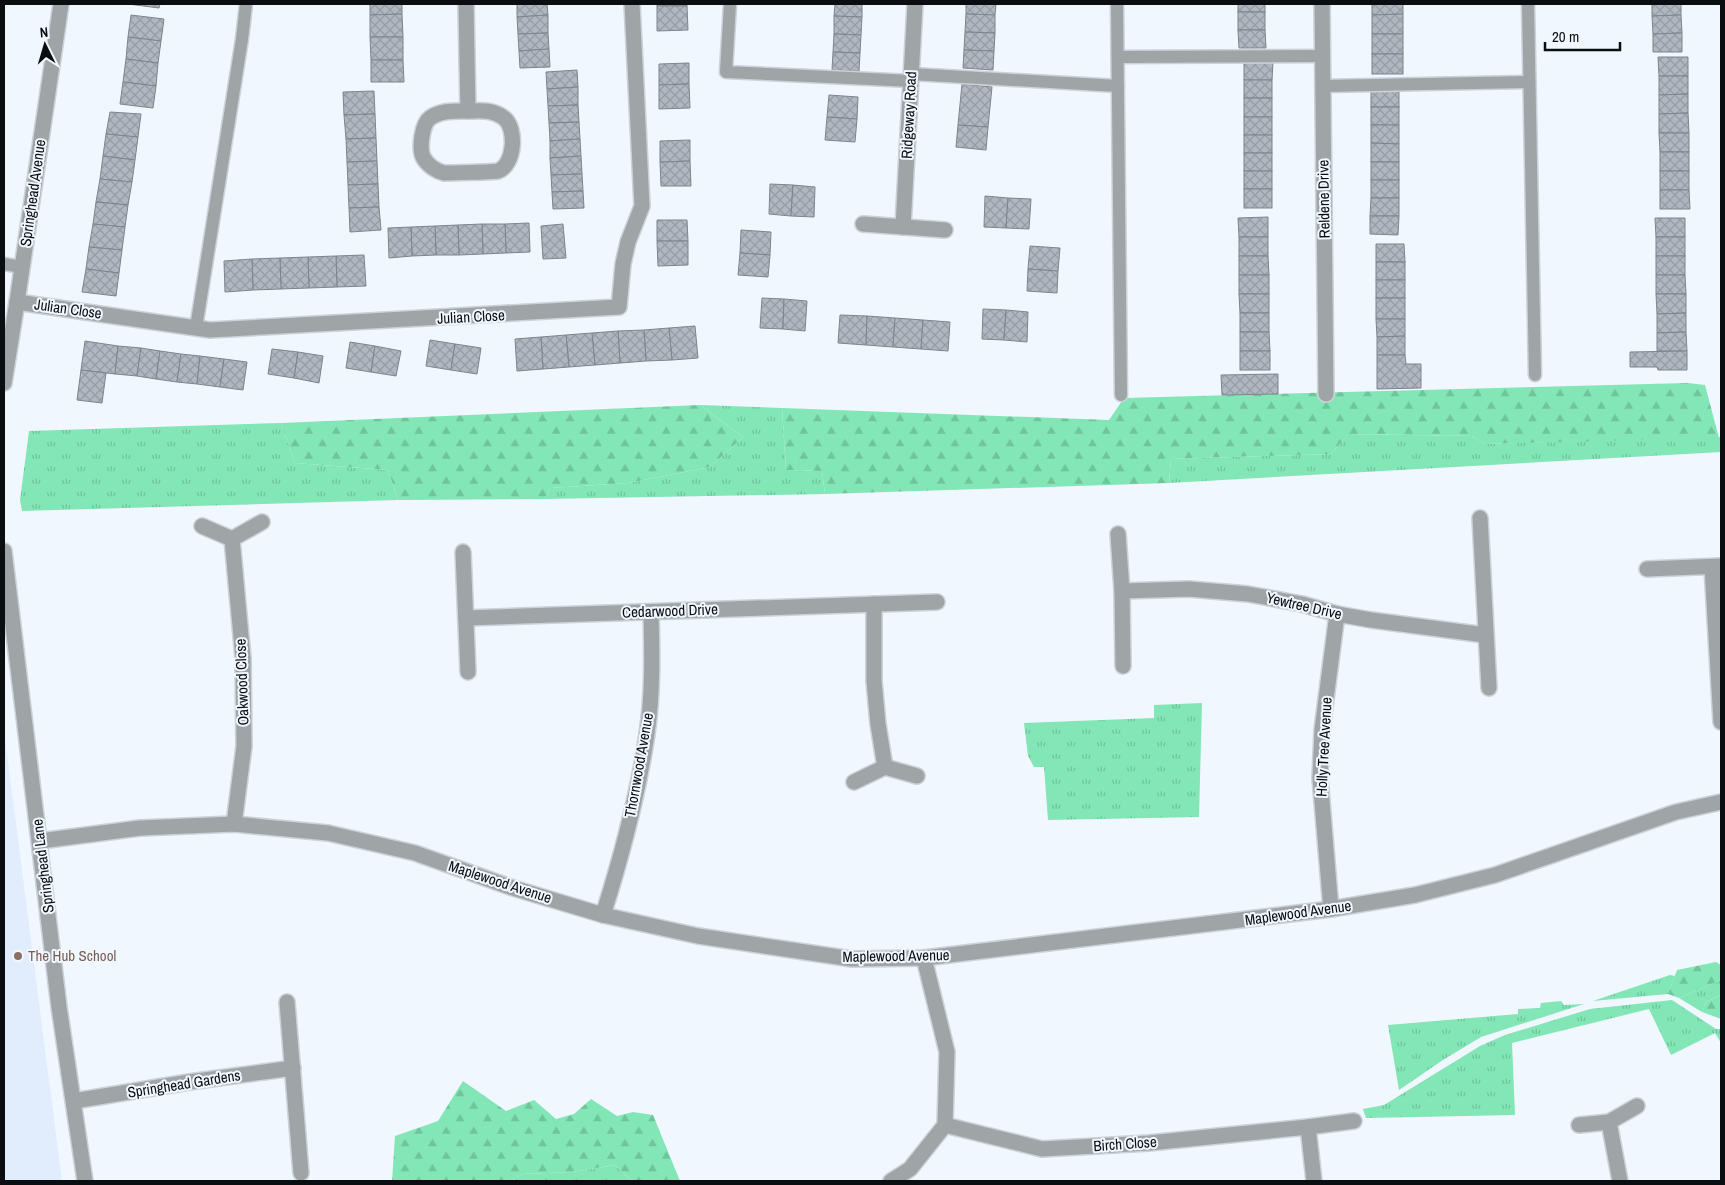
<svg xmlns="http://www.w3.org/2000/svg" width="1725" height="1185" font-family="'Archivo Narrow',sans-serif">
<defs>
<pattern id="grass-tufts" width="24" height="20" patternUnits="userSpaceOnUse" patternTransform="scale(1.25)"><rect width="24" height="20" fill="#82e6b6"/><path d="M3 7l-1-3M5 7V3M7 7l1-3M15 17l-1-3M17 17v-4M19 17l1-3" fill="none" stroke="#6fc49b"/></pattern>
<pattern id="forest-firs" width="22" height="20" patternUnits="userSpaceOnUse" patternTransform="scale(1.25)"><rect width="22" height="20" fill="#82e6b6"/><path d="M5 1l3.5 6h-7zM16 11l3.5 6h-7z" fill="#6fc49b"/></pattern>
<pattern id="building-cross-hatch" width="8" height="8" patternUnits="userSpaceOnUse" patternTransform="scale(1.25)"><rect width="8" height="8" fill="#b0b7c1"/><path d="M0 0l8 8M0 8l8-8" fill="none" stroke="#969ca5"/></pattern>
</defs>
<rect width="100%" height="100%" fill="#f1f7ff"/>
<path fill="#e1edfd" d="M4,730L62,1181H4Z"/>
<g fill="url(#grass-tufts)">
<path d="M700,405L782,408L786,470L822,471L825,494L545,499L550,488L628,483L710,467L743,437Z"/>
<path d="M281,423L295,463L388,470L398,500L22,511L20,500L29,431Z"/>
<path d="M1348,434L1472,436L1485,444L1721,437V452L1169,483L1171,459L1331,454Z"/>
<path d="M1202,703L1199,817L1048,820L1044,767H1034L1028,756L1024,723L1154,718V705Z"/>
<path d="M1670,975L1675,976L1668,994L1593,1001Z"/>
<path d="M1721,980V995L1706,1002L1702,1012L1679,998Z"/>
<path d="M1672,1000L1716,1029H1721V1043L1715,1033L1671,1055L1649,1009L1512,1043L1515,1115L1366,1118L1363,1109L1384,1105L1480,1046L1505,1035L1590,1009Z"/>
<path d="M1561,1001L1564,1005L1584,1004L1481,1037L1443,1060L1399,1090L1388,1025L1518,1014V1009L1540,1008L1541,1003Z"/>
<path d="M615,1165L632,1181H512L522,1174L572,1172Z"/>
</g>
<g fill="url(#forest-firs)">
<path d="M1688,383L1705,385L1719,438L1485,444L1472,436L1348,434L1331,454L1171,459L1169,483L825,494L822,471L786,470L782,408L1109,420L1124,398Z"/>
<path d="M700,405L743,437L710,467L628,483L550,488L545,499L398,500L388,470L295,463L281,423Z"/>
<path d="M1716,962L1721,965V980L1679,998L1668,994L1677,970Z"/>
<path d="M1721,995V1019L1702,1012L1706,1002Z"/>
<path d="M463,1081L506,1111L534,1100L556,1119L574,1114L591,1099L617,1116L633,1112L653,1115L680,1181H632L615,1165L572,1172L522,1174L512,1181H392L395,1136L438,1121Z"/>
</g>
<g fill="url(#building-cross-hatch)" stroke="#7d848d">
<path d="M128,4H160L159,8Z"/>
<path d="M370,4H402V14L370,15Z"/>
<path d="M517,4H547L548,15L517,17Z"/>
<rect x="657" y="4" width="30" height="2"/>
<path d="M835,4H862V17L834,16Z"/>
<path d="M966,4H996L995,15L966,14Z"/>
<rect x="1238" y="4" width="27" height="8"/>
<path d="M1372,4H1403V14L1372,15Z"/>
<path d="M1652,4H1681V15L1652,16Z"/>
<path d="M657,6H687L688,30L657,31Z"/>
<rect x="1238" y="12" width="27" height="18"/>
<path d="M402,14L403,37H370V15Z"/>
<path d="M966,14L995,15V33L965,32Z"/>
<path d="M1403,14V34H1372V15Z"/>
<path d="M131,15L164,19L161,41L128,37Z"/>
<path d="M548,15V33L518,34L517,17Z"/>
<path d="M1681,15L1682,33L1653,34L1652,16Z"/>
<path d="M834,16L862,17L861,35L834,34Z"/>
<path d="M1238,30H1265L1266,48H1239Z"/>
<path d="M965,32L995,33L994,51L964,50Z"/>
<path d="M548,33L549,49L519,51L518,34Z"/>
<path d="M1682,33V52H1653V34Z"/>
<path d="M834,34L861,35L860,53L833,52Z"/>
<rect x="1372" y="34" width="31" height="20"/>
<path d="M128,37L161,41L158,63L126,59Z"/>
<path d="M370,37H403V60H371Z"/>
<path d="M549,49L550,67L520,68L519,51Z"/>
<path d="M964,50L994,51L993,70L963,68Z"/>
<path d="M833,52L860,53L859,71L832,70Z"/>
<rect x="1372" y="54" width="31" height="20"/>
<path d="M1658,57H1688V76H1659Z"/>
<path d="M126,59L158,63L156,86L123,82Z"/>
<path d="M371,60H403L404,82H371Z"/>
<path d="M1244,62H1273L1272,80H1244Z"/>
<path d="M689,63V84L659,85V64Z"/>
<path d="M577,70L578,87L547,89L546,72Z"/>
<path d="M1659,76H1688V94L1659,95Z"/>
<rect x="1244" y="80" width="28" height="18"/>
<path d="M123,82L156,86L153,108L120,104Z"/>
<path d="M689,84L690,108L659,109V85Z"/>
<path d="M962,84L992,87L988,127L958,125Z"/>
<path d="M578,87V105L548,106L547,89Z"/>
<rect x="1371" y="89" width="28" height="18"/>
<path d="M374,91L375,114L344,115L343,92Z"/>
<path d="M1688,94V113L1659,114V95Z"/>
<path d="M829,95L858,97L857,119L827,117Z"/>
<rect x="1244" y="98" width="28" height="19"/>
<path d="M578,105L579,122L549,123L548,106Z"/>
<rect x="1371" y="107" width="28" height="18"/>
<path d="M110,112L141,114L138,137L106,134Z"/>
<path d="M1688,113L1689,133H1659V114Z"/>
<path d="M375,114L376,138L346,139L344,115Z"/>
<path d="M827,117L857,119L855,142L825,140Z"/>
<rect x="1244" y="117" width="28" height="18"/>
<path d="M579,122L580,139L550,141L549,123Z"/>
<path d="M958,125L988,127L986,150L956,147Z"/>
<path d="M1371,125H1399V144L1371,143Z"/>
<path d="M1659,133H1689V152H1660Z"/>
<path d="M106,134L138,137L135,160L103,156Z"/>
<rect x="1244" y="135" width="28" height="18"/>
<path d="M376,138L377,161L347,162L346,139Z"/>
<path d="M580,139L581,156L550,158V141Z"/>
<path d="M690,140V161L660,162V141Z"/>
<path d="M1371,143L1399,144V162H1371Z"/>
<rect x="1660" y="152" width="29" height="19"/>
<rect x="1244" y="153" width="28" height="18"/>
<path d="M103,156L135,160L132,182L100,179Z"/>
<path d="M581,156L582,174L551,175L550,158Z"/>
<path d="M377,161L378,184L348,185L347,162Z"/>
<path d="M690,161L691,186H661L660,162Z"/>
<rect x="1371" y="162" width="28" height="18"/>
<rect x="1244" y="171" width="28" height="18"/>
<rect x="1660" y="171" width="29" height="19"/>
<path d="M582,174L583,191L552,192L551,175Z"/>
<path d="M100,179L132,182L128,205L96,202Z"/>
<rect x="1371" y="180" width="28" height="18"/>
<path d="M378,184L379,207L349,208L348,185Z"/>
<path d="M770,184L793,185L791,216L769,214Z"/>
<path d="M793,185L815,187L814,217L791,216Z"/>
<rect x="1244" y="189" width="28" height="19"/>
<path d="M1660,190H1689L1690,209H1660Z"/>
<path d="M583,191L584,208L553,209L552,192Z"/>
<path d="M985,196L1008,198L1006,228L984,227Z"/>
<path d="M1008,198L1031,199L1029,229L1006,228Z"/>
<path d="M1371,198H1399V216H1370Z"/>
<path d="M96,202L128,205L125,227L93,224Z"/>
<path d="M379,207L381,230L350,232L349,208Z"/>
<path d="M1370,216H1399L1398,235L1370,234Z"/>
<path d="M1268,217V237H1239L1238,218Z"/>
<path d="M1655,218H1685V237H1656Z"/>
<path d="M657,220H687L688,241H657Z"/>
<path d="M529,223L530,252L506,253L505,224Z"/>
<path d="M93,224L125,227L122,250L89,247Z"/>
<path d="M482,224H505L506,253L483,254Z"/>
<path d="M482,224L483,254L459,255L458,225Z"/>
<path d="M563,224L566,258L543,259L541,226Z"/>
<path d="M458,225L459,255H436L435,226Z"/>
<path d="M435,226L436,255L412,256L411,227Z"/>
<path d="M411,227L412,256L389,258L388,228Z"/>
<path d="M741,230L771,232L770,255L740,253Z"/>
<rect x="1239" y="237" width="29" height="19"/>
<rect x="1656" y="237" width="29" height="19"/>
<path d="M657,241H688V265L658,266Z"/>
<path d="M1376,244H1404L1405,262H1376Z"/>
<path d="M1030,246L1060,248L1058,271L1028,269Z"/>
<path d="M89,247L122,250L119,273L86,269Z"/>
<path d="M740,253L770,255L768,277L738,275Z"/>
<path d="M364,255L366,286L337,287L336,256Z"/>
<path d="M336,256L337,287L309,288L308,257Z"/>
<path d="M1239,256H1268L1269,275H1239Z"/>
<rect x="1656" y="256" width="29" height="19"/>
<path d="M308,257L309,288L281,289L280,258Z"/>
<path d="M280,258L281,289L253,290L252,259Z"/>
<path d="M252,259L253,290L225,292L224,261Z"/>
<rect x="1376" y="262" width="29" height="18"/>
<path d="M86,269L119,273L116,296L82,292Z"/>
<path d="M1028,269L1058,271L1057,293L1027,291Z"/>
<rect x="1239" y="275" width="30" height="19"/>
<path d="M1656,275H1685L1686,294H1656Z"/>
<rect x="1376" y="280" width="29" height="18"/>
<path d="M1239,294H1269V313H1240Z"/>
<path d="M1656,294H1686V313L1657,314Z"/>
<path d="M762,298L784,299L783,329L760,328Z"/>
<rect x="1376" y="298" width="29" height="21"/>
<path d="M784,299L807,301L805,331L783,329Z"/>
<path d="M983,309L1006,310L1004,340L982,339Z"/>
<path d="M1006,310L1028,312L1027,342L1004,340Z"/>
<rect x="1240" y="313" width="29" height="19"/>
<path d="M1686,313V332L1657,333V314Z"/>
<path d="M840,315L867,316L866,345L838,343Z"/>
<path d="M867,316L895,318L893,347L866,345Z"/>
<path d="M895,318L923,320L921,349L893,347Z"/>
<path d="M1376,319H1405V336L1377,337Z"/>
<path d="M923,320L950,322L948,351L921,349Z"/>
<path d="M695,326L698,358L672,360L669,328Z"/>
<path d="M669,328L672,360L646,361L644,330Z"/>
<path d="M644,330L646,361L620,363L618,331Z"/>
<path d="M618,331L620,363L595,365L592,333Z"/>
<path d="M1240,332H1269L1270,351H1240Z"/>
<path d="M1686,332L1687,351H1657V333Z"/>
<path d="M592,333L595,365L569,367L566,335Z"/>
<path d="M566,335L569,367L543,369L541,337Z"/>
<path d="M1405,336V355H1377V337Z"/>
<path d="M541,337L543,369L517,371L515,339Z"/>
<path d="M430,340L455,344L451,370L426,366Z"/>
<path d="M85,341L118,346L115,374L81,370Z"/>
<path d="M350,342L375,346L371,372L346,368Z"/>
<path d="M455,344L481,348L477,374L451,370Z"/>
<path d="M118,346L141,348L137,376L115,374Z"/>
<path d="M375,346L401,351L396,376L371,372Z"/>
<path d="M141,348L160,351L156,379L137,376Z"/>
<path d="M272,349L298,352L294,378L268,374Z"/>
<path d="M160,351L181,354L177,382L156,379Z"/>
<rect x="1240" y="351" width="30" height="19"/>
<path d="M1687,351V370H1658L1657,367H1630V352Z"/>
<path d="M298,352L323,356L319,383L294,378Z"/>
<path d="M181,354L200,356L197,384L177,382Z"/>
<path d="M1377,355H1405L1406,364H1421V388L1377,389Z"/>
<path d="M200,356L224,359L220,387L197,384Z"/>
<path d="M224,359L247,362L243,390L220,387Z"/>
<path d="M81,370L106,373L102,403L77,400Z"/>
<path d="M1278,374V394L1222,395L1221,375Z"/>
</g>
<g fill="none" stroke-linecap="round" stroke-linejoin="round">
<defs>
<g id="lane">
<path d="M730,4L726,72L911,81"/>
<path d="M1117,4L1121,395"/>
<path d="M1528,4L1535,375"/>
<path d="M1118,57L1322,56"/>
<path d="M912,74L1118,86"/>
<path d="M1323,86L1529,82"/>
<path d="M4,264L22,267"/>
<path d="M196,328L242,39L246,4"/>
</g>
<g id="street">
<path d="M466,4L468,111"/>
<path d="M1322,4L1326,394"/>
<path d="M468,111C481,111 493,109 504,118C517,128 515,165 498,171C494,172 449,173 444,173C436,171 427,165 423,157C419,148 422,124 430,118C441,110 455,111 468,111Z"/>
<path d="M863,224L945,230"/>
<path d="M903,227L915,4"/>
<path d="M17,302L210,330L619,307L623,264L628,242L642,206L632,4"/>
<path d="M4,383L17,302L61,4"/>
<path d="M1480,518L1489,688"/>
<path d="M202,526L232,539L262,522"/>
<path d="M1118,534L1122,591L1123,666"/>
<path d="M232,539L243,658L244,746L234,824"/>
<path d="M4,551L59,1007L85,1181"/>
<path d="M463,552L468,672"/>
<path d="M1712,567L1721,722"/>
<path d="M1647,569L1721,566"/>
<path d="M1122,591L1189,589L1248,594L1302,604L1337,614L1371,620L1485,635"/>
<path d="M874,604V681L878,724L885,767"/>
<path d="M466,618L937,602"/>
<path d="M854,782L885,767L917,776"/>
<path d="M40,841L140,828L234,824L328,833L415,853L513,888L603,915L698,936L852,959L924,958L1331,909L1415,895L1495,875L1676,812L1721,802"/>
<path d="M1331,909L1320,778L1322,730L1337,614"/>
<path d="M603,915C622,855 638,795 647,734C653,693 652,652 651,612"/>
<path d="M287,1002L301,1173"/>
<path d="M74,1101L189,1082L293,1068"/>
<path d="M1609,1122L1620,1181"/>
<path d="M945,1125L1042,1149L1149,1143L1308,1127L1354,1121"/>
<path d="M1579,1125L1609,1122L1637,1106"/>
<path d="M1308,1127L1314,1181"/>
<path d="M891,1181L910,1169L945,1125L947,1052L924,958"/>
</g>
</defs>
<use href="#lane" stroke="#ccd2d9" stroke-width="15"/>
<use href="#street" stroke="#ccd2d9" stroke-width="18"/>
<use href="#lane" stroke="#9fa4a7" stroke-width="12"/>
<use href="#street" stroke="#9fa4a7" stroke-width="15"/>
</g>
<circle fill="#8d6e63" stroke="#f1f7ff" stroke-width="2" cx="18" cy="956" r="5"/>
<g text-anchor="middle" stroke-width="4" stroke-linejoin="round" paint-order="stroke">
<g font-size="15" fill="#0b0e11" stroke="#f1f7ff">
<text transform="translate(909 115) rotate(-87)" y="5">Ridgeway Road</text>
<text transform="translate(33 193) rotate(-82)" y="5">Springhead Avenue</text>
<text transform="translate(1324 199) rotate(-91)" y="5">Reldene Drive</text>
<text transform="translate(68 309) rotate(8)" y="5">Julian Close</text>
<text transform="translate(471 317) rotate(-3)" y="5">Julian Close</text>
<text transform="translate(1304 606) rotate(13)" y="5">Yewtree Drive</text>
<text transform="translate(670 611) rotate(-2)" y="5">Cedarwood Drive</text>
<text transform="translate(242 682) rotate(-92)" y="5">Oakwood Close</text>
<text transform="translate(1324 747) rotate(-87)" y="5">Holly Tree Avenue</text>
<text transform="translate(639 765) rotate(-80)" y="5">Thornwood Avenue</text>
<text transform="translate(43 866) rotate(-97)" y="5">Springhead Lane</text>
<text transform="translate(500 882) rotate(18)" y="5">Maplewood Avenue</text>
<text transform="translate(1298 913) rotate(-8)" y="5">Maplewood Avenue</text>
<text transform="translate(896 956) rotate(-1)" y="5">Maplewood Avenue</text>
<text transform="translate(184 1084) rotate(-9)" y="5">Springhead Gardens</text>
<text transform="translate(1125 1144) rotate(-4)" y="5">Birch Close</text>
</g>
<g font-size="15" fill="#785e54" stroke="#f1f7ff" text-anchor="start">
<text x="28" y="961">The Hub School</text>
</g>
</g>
<rect width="1725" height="1185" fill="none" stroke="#0b0e11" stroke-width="10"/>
<g transform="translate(45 45) rotate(355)" stroke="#f1f7ff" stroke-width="4" paint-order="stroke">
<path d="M0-4L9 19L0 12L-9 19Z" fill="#0b0e11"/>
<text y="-8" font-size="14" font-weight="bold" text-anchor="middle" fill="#0b0e11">N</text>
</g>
<path d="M1545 42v8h75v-8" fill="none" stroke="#0b0e11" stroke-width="2.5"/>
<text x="1552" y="42" font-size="15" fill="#0b0e11" stroke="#f1f7ff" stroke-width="4" paint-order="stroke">20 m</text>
</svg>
